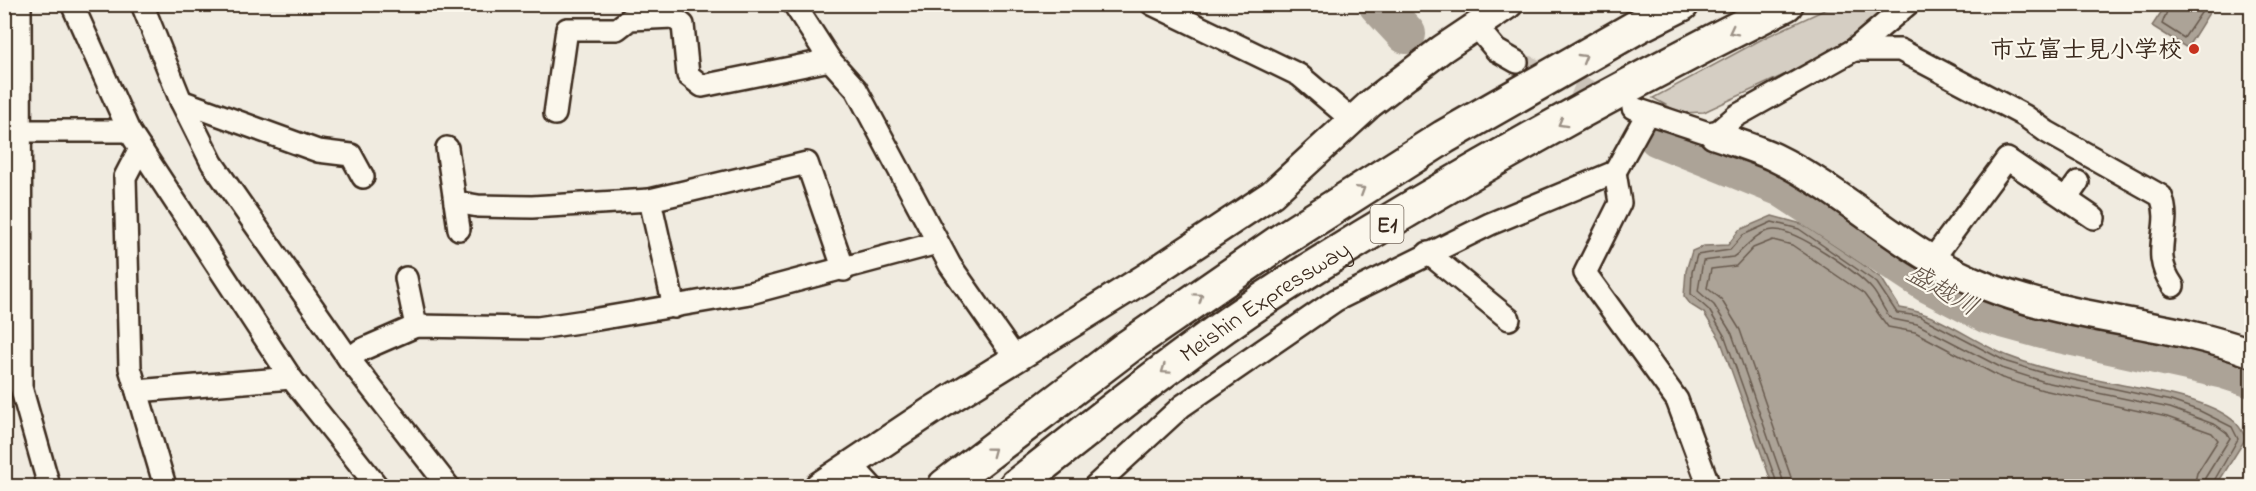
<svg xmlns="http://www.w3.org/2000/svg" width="2256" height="491" font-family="'Indie Flower','Klee One',sans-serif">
<rect width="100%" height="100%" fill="#f0ebe0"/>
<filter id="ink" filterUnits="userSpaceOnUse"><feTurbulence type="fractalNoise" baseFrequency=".0167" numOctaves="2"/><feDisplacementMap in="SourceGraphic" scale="12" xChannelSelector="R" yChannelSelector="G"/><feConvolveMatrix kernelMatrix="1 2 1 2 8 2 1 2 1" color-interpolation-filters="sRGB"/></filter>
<g filter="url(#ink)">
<path fill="#d5cec3" stroke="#887c70" stroke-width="1.5" d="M1835,5H1886C1850,52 1759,85 1704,112L1680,113L1653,98L1766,37Z"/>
<g fill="#aca397" stroke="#7f7367" stroke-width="1.5">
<path d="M2166,5V4L2214,5L2187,48L2152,26Z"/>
<path d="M1772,216L1802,224L1862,264L1882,279L1900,308C1939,313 1971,341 2008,356C2046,371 2088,378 2128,386C2160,393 2212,400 2236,423C2240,427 2243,433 2246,438L2216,486H1773L1720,339L1704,313L1691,305L1684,296L1686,271L1692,251L1704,246L1728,245L1739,230Z"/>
</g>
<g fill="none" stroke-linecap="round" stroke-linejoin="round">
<g stroke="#685a4e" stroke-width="1.5">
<path d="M2170,4L2162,24L2184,38L2207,4"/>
<path d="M1778,486L1725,337L1709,310L1691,294L1692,272L1697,255L1730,250L1743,235L1772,222L1799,229L1877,283L1897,313L1919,316L2007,362L2047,374L2171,401L2200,411L2232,427L2238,439L2211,486"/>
<path d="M1785,486L1732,334L1714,305L1698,291L1703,261L1733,257C1746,249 1755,231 1774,230C1796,229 1857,272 1872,289C1880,298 1883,311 1892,319L1917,324L2004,369L2045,382L2170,408L2216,425L2227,433L2230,438L2205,478L2203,486"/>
<path d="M1794,486L1740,330L1721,299L1707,288L1711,269L1736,266L1753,248L1773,240L1792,245L1864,294L1888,327L1915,332L2002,378L2043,390L2167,417L2212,433L2218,440L2197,473L2194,486"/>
</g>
<g stroke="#aca397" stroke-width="40">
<path d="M1378,4L1406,34"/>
<path d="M1658,137L1782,187L1928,283L1988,314L2050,331L2224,369L2252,378"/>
</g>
<path stroke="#ccc4b9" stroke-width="21" stroke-dasharray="21 10" stroke-linecap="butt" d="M1517,62L1613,100"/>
<defs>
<g id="minor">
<path d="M20,4L21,387L49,486"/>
<path d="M72,4L129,131L291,378L377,486"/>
<path d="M142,4L181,101L212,163L349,359L448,486"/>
<path d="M794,4L830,60L856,89L950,265L1016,359"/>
<path d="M1152,4L1299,75L1352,120"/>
<path d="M1476,26L1496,50L1517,62"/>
<path d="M1854,50H1900L2025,116L2047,132L2161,196C2174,229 2148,250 2173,286"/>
<path d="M181,101L318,151L351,155L363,177"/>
<path d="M1633,108L1714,135L1736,116L1854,50L1908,4"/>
<path d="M555,114L567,29H617L630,19L673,17L683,25L688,75L702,86L830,60"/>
<path d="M4,131H129"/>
<path d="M140,148L125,177L130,368L165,486"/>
<path d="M447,148L459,229"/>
<path d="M1615,172L1620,203L1585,273L1677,400L1709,486"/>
<path d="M2066,199L2078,182"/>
<path d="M650,200L674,307"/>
<path d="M455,202L478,206L532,207L650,200L807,163L844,270"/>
<path d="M1428,253L1509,319"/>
<path d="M1932,260L2007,159L2094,218"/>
<path d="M406,278L416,326"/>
<path d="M349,359L361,350L416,326L538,328L592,320L750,293L937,243"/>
<path d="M137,391L291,378"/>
<path d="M851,464L871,486"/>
<path d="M1095,486L1182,406L1336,300L1490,224L1615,172L1647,114"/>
</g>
<g id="tertiary">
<path d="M1714,135C1734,142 1755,148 1774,157C1848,193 1906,255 1983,285C2069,320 2165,321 2252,353"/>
<path d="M819,486L931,411L1145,278L1272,194L1370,104L1442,49L1509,4"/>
</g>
<g id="motorway">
<path d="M945,486L1129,346L1282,240L1444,137L1640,25L1682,4"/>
<path id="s1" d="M1016,486C1110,412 1204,335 1306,272C1461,175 1622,86 1786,4"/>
</g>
</defs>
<use href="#minor" stroke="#3b2a1e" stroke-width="26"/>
<use href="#tertiary" stroke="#3b2a1e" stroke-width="32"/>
<use href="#motorway" stroke="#3b2a1e" stroke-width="38"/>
<use href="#minor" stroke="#fbf7ec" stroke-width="21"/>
<use href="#tertiary" stroke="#fbf7ec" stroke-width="27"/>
<use href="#motorway" stroke="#fbf7ec" stroke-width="33"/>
</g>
<defs><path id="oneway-chevron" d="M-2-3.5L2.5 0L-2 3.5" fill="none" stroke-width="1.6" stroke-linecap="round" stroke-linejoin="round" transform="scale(1.5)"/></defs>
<g stroke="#9b9085">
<use href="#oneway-chevron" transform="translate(1733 31) rotate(153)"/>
<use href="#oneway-chevron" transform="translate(1583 58) rotate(-30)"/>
<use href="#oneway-chevron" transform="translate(1562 123) rotate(150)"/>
<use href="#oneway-chevron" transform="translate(1361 190) rotate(-32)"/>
<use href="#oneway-chevron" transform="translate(1199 297) rotate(-35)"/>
<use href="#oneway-chevron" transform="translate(1165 370) rotate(145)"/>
<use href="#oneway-chevron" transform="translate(992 451) rotate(-37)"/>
</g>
</g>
<circle fill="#c8321e" stroke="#fbf7ec" stroke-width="2" cx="2194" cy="49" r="6"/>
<g text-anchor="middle" stroke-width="4.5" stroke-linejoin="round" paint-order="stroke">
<rect fill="#fbf7ec" stroke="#75685c" stroke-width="1.5" x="1370.5" y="205" width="33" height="38" rx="4.5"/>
<g font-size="22" font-weight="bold" fill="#3b2a1e">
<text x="1387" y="232">E1</text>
</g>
<g font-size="24" font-weight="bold" fill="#3b2a1e" stroke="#fbf7ec" text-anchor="end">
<text x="2182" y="57">市立富士見小学校</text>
</g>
<g font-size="24" fill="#3b2a1e" stroke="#fbf7ec">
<text dy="8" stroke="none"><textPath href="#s1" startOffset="310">Meishin Expressway</textPath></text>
</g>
<g font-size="26" font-style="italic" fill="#635448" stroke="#fbf7ec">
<text transform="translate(1943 289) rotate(30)" y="9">盛越川</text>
</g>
</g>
<rect width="2256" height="491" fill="none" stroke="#fbf7ec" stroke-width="24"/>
<rect x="12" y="12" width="2232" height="467" fill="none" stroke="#3b2a1e" stroke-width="2" filter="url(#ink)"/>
</svg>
